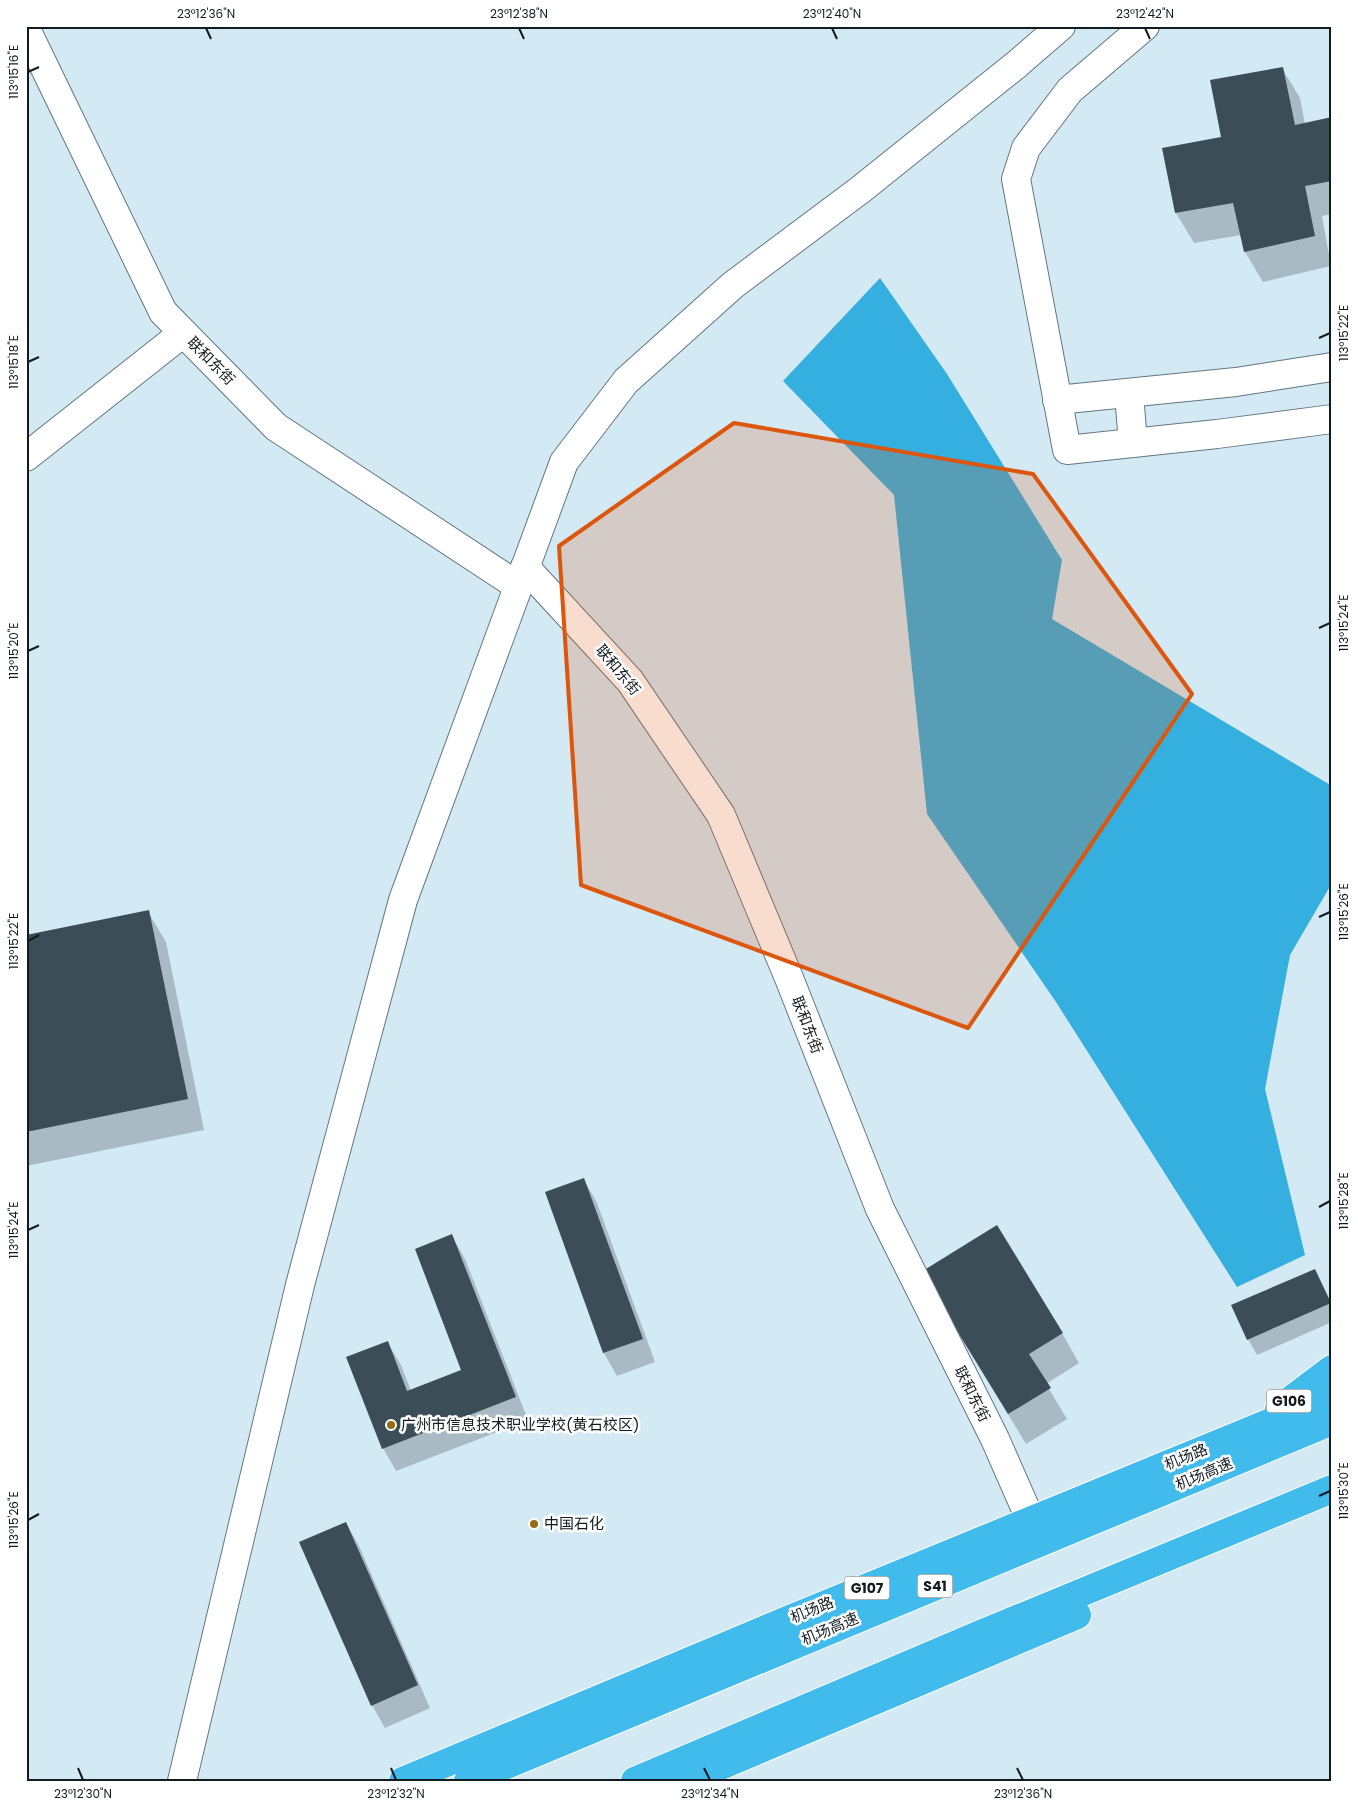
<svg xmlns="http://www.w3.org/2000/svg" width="1358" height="1807" font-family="Poppins,'Noto Sans SC',sans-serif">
<rect width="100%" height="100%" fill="#d3e9f4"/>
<path fill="#35afdf" d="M880,278L947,374L1062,560L1052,619L1332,786V883L1290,955L1265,1089L1305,1255L1237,1287L1056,1002L927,814L894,495L783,381Z"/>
<g fill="#0003">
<path d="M1282,68L1300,98L1305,124L1332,119V214L1322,216L1331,266L1263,282L1245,252L1241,235L1194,243L1176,213L1163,149L1223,138Z"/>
<path d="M148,912L166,942L204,1130L26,1166V936Z"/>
<path d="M584,1180L597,1203L655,1362L617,1376L604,1353L546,1193Z"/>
<path d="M452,1236L465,1259L528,1420L396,1471L383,1448L387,1342L401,1365L411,1391L463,1371Z"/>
<path d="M1314,1270L1332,1304V1322L1257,1355L1248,1339Z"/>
<path d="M940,1302L1062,1333L1079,1363L1046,1384L1067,1419L1026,1444Z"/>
<path d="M346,1523L359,1546L430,1708L385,1728L372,1705Z"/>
</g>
<g fill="#3b4e57">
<path d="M1283,67L1295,125L1332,117V181L1305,186L1315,236L1244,252L1233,203L1175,213L1162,148L1221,137L1210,80Z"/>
<path d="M149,910L188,1099L26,1132V935Z"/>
<path d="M584,1178L643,1339L603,1353L545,1192Z"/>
<path d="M997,1225L1063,1333L1029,1354L1051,1388L1008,1414L921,1272Z"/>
<path d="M452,1234L516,1397L382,1449L346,1357L388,1341L407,1391L461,1370L415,1249Z"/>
<path d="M1315,1269L1331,1303L1247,1340L1231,1305Z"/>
<path d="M346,1522L418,1685L371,1706L299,1542Z"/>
</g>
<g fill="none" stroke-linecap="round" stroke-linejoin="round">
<defs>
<g id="minor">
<path d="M1145,26L1070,90L1026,148L1016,179L1067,450L1217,434L1332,419"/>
<path d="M26,29L163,312L276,427L518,586"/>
<path d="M1129,394L1133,443"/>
<path d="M1057,400L1236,382L1332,367"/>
<path d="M26,457L183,333"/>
<path d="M525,567L630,681L721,815L789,978L880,1209L995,1439L1031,1521"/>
<path d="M182,1781L300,1285L403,900L564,462L626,381L733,285L860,190L1016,65L1061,26"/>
</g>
<g id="highway">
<path d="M1279,1409L1332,1369"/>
<path d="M403,1781L783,1622L1332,1397"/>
<path d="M468,1781L1332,1421"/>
<path d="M635,1781L981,1634L1332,1489"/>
<path d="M685,1781L1077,1615"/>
</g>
</defs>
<use href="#minor" stroke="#637781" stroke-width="30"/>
<use href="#highway" stroke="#fff" stroke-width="30"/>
<use href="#minor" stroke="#fff" stroke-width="28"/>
<use href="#highway" stroke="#41bbec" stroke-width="28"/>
</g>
<path fill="#dd560d" fill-opacity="0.2" stroke="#dd560d" stroke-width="4" stroke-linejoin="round" d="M734,423L1033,474L1192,694L968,1028L581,885L559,546Z"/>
<path fill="none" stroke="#131b1f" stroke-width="2" d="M206,28L211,39M519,28L524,39M832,28L837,39M1145,28L1150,39M28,72L39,67M1319,338L1330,333M28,362L39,357M1319,628L1330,623M28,651L39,646M1319,917L1330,912M28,941L39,935M1319,1207L1330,1201M28,1230L39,1225M1319,1496L1330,1491M28,1520L39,1514M78,1768L83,1780M391,1768L396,1780M704,1768L710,1780M1017,1768L1023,1780"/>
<g fill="#956b16" stroke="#fff" stroke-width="2">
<circle cx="391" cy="1425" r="5"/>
<circle cx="534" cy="1524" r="5"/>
</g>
<g text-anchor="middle" stroke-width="5" stroke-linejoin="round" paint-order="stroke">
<g fill="#fff" stroke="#5a5f62" stroke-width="1">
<rect x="1266.5" y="1389.5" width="45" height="23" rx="4"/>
<rect x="917.5" y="1574.5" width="35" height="23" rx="4"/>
<rect x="844.5" y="1576.5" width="45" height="23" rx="4"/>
</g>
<g font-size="14" font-weight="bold" fill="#131b1f">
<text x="1289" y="1406">G106</text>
<text x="935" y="1591">S41</text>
<text x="867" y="1593">G107</text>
</g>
<g font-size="15" fill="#131b1f" stroke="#fff">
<text transform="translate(211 361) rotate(45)" y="5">联和东街</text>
<text transform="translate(618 670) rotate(50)" y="5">联和东街</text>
<text transform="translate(807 1025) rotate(69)" y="5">联和东街</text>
<text transform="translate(972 1394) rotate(63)" y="5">联和东街</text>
<text transform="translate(1186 1457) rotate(-22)" y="5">机场路</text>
<text transform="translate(1204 1474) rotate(-23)" y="5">机场高速</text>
<text transform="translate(812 1610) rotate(-22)" y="5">机场路</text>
<text transform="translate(830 1629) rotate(-23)" y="5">机场高速</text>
</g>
<g font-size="15" fill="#131b1f" stroke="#fff" text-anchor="start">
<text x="401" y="1430">广州市信息技术职业学校(黄石校区)</text>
<text x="544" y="1529">中国石化</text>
</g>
</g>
<rect width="1358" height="1807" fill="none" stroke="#ffffff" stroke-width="55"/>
<rect x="28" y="28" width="1302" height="1752" fill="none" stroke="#131b1f" stroke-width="2"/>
<g font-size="12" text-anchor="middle" fill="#131b1f">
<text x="206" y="18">23°12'36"N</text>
<text x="519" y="18">23°12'38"N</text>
<text x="832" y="18">23°12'40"N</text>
<text x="1145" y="18">23°12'42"N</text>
<text transform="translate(14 72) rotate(-90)" y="4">113°15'16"E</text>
<text transform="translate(1344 333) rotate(-90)" y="4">113°15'22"E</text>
<text transform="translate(14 362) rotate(-90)" y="4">113°15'18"E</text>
<text transform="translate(1344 623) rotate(-90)" y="4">113°15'24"E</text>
<text transform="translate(14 651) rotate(-90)" y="4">113°15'20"E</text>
<text transform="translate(1344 912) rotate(-90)" y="4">113°15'26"E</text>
<text transform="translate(14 941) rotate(-90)" y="4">113°15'22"E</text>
<text transform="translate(1344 1201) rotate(-90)" y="4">113°15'28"E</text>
<text transform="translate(14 1230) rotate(-90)" y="4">113°15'24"E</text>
<text transform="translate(1344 1491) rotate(-90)" y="4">113°15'30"E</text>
<text transform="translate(14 1520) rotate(-90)" y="4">113°15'26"E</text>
<text x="83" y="1798">23°12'30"N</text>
<text x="396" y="1798">23°12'32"N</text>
<text x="710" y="1798">23°12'34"N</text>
<text x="1023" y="1798">23°12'36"N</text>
</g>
</svg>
